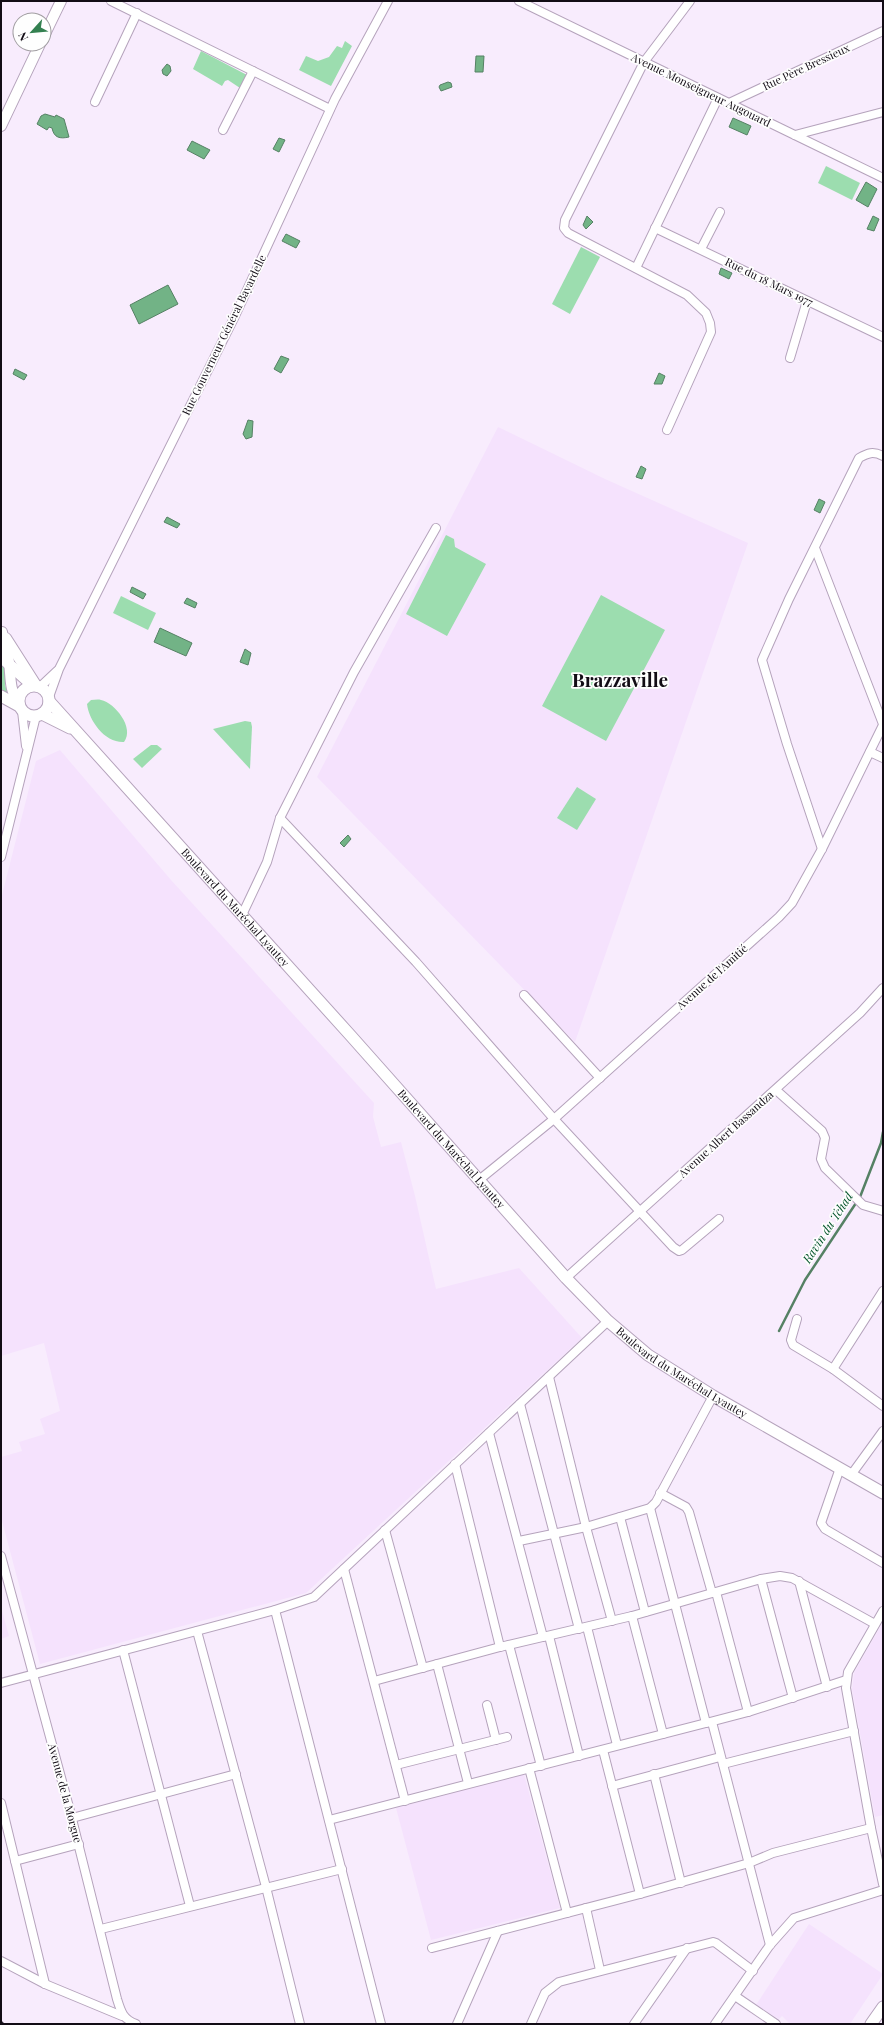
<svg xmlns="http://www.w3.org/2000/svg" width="884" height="2025" font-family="'Playfair Display',serif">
<rect width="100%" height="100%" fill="#f8ecfd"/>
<g fill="#f5e2fd">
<path d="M498,427L605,479L748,543L575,1042L317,777Z"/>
<path d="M60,750L171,880L374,1103L373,1117L381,1147L401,1142L415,1196L436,1289L519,1268L582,1338L306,1593L40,1664L1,1517V1457L22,1451L19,1442L45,1434L40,1419L60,1411L44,1343L1,1356V899L36,761Z"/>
<path d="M1,1607L9,1636L1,1639Z"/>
<path d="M883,1622V1815L875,1817L852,1689L854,1673Z"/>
<path d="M524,1774L560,1908L431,1940L396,1808Z"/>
<path d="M809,1924L883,1974L850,2024H790L782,2016L779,2019L756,2005Z"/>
</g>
<g fill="#9cddaf">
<path d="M345,41L352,46L331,86L299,70L306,56L318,61L329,57L337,46L342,48Z"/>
<path d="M201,51L247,75L240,88L228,80L225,81L222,86L193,69Z"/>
<path d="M826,166L860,183L852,200L818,183Z"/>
<path d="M581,247L600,257L570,314L552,304Z"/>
<path d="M446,535L454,539L455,547L486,564L447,636L406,614Z"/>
<path d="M601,595L665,630L606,741L542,706Z"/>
<path d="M121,596L156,613L148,630L113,613Z"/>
<path d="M1,664L6,668L5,685L8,694L1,692Z"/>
<path d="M91,700C94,700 98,699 101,700C115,703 135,728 124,742C105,743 89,721 87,704Z"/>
<path d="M245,721L251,722L252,727L250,769L213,729Z"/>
<path d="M151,745H157L162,749L142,768L133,759Z"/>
<path d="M577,787L596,799L577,830L557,818Z"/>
</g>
<g fill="#72b386" stroke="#558164">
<path d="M476,56H484L483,72H475Z"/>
<path d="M167,64L170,66L171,71L167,76L163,74L162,70Z"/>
<path d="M448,82L451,83L452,87L441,91L439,87L440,85Z"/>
<path d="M45,114L55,117L56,115L64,119L69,137C60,139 54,138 52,128L49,127L47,130L37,124L41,116Z"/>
<path d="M733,118L751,126L747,135L729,127Z"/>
<path d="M279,138L285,140L279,152L273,149Z"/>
<path d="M192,141L210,150L204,159L187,150Z"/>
<path d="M866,182L877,189L868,207L856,200Z"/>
<path d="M587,216L593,222L586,229L583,225Z"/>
<path d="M873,216L879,219L874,231L867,229Z"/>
<path d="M286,234L300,241L296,248L282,241Z"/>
<path d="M721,268L732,273L729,279L719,274Z"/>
<path d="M168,285L178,304L139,324L130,305Z"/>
<path d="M281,356L289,359L281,373L274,369Z"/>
<path d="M15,369L27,375L24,380L13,374Z"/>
<path d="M659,373L665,376L662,384H654Z"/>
<path d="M248,420L253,421L252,437L246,439L243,434Z"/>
<path d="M641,466L646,469L642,479L636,477Z"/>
<path d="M819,499L825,502L820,513L814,510Z"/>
<path d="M167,517L180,524L177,528L164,522Z"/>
<path d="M132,587L146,594L143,599L130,592Z"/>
<path d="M187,598L197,603L195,608L184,603Z"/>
<path d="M160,628L192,643L186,656L154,642Z"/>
<path d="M245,649L251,653L248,665L240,662Z"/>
<path d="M348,835L351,839L344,847L340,843Z"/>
</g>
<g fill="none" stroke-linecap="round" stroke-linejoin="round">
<path stroke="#558164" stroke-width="2.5" d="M779,1331L805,1280L860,1197L881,1143L883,1132"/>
<defs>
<g id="minor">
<path d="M111,1L330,109"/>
<path d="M519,1L883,178"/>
<path d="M95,102L137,13"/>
<path d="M729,103L883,31"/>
<path d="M223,130L253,71"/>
<path d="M795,135L883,112"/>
<path d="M655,228L883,337"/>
<path d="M701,249L720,212"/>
<path d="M636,268L718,98"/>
<path d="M790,358L807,301"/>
<path d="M667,430L711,332L710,323L706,313L687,295L568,233L564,228L565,220L644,62L690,1"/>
<path d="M815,548L883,724"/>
<path d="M40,687L57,671"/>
<path d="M49,697L59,669L235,316L335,99L388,1"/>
<path d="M22,711L26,746"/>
<path d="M870,752L883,758"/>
<path d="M280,818L416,962L554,1119L673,1247L679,1251L682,1250L719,1219"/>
<path d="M822,849L787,744L762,660L789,599L859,458C868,453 873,451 883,456"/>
<path d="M1,857L36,716"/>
<path d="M242,915L267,862L280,818L354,672L436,528"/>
<path d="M524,995L600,1078"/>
<path d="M776,1090L822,1131L825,1138L821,1159L825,1168L863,1205L883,1211"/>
<path d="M479,1180L554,1119L779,917L792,903L822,849L883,725"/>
<path d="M566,1278L860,1013L883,988"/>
<path d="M797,1319L791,1340L793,1345L833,1369L883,1406"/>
<path d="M833,1369L883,1291"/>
<path d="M549,1377L586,1527L612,1621"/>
<path d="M520,1404L579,1629"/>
<path d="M489,1433L543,1637"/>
<path d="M455,1464L500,1647"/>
<path d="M840,1468L821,1523L825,1529L883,1563"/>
<path d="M851,1475L883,1431"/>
<path d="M660,1493L686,1507L689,1512L712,1593"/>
<path d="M650,1508L706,1723"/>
<path d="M620,1517L645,1612"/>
<path d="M385,1530L423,1668"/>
<path d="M519,1541L586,1527L650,1508L656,1502L713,1396"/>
<path d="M1,1556L69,1807L117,1999C121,2012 123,2019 136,2024"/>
<path d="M344,1569L405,1801"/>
<path d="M761,1579L793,1698"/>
<path d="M799,1581L827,1687"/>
<path d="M716,1592L748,1712"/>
<path d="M275,1610L381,2024"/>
<path d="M883,1611L848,1672L846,1688L871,1828L883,1884"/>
<path d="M632,1616L663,1734"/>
<path d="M587,1627L617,1745"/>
<path d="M197,1631L266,1887L300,2024"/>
<path d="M549,1636L579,1756"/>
<path d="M509,1645L541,1766"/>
<path d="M123,1650L190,1906"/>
<path d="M437,1664L468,1783"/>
<path d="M374,1681L500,1647L632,1616L761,1579L780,1576L792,1578L875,1624"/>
<path d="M1,1683L275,1610L314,1597L608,1321"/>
<path d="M487,1705L496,1740"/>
<path d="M712,1722L770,1945"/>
<path d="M603,1750L640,1894"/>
<path d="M723,1764L854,1731"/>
<path d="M396,1765L507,1737"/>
<path d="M529,1768L567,1913"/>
<path d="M654,1774L681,1883"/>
<path d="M612,1786L720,1757"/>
<path d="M1,1803L45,1984"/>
<path d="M72,1818L236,1774"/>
<path d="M329,1820L706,1723L748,1712L846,1680"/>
<path d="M15,1861L79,1844"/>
<path d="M586,1908L600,1970"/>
<path d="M101,1929L342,1869"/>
<path d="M432,1948L640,1894L749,1863L773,1853L871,1828"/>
<path d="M1,1961L45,1984L122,2016"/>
<path d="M735,1996L776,2024"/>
<path d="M457,2024L498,1931"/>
<path d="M531,2024L545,1993L559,1982L713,1942L716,1943L753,1971"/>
<path d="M634,2024L687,1948"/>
<path d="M715,2024L770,1945L794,1918L883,1890"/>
</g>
<g id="tertiary">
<path d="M44,36L61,1"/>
<path d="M1,126L40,44"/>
<path d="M2,632C4,642 7,652 9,662C11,676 9,690 18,701"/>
<path d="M6,638L36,685"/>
</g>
<g id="secondary">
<path d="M1,657L32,685"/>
<circle cx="34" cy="701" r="15"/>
<path d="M1,696L19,706"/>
<path id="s1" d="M49,701L351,1036L566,1278L608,1321L648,1355L713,1396L883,1493"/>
<path d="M42,714L70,728"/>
<path d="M871,2024L883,2007"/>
</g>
</defs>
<use href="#minor" stroke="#b5a3bc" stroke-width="10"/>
<use href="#tertiary" stroke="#b5a3bc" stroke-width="12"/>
<use href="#secondary" stroke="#b5a3bc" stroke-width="13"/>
<use href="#minor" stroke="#fff" stroke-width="8"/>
<use href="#tertiary" stroke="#fff" stroke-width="10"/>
<use href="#secondary" stroke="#fff" stroke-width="11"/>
<path stroke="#2c2630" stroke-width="2.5" stroke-dasharray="5 5" stroke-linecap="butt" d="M1,2022L3,2024"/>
</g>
<g text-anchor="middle" stroke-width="3.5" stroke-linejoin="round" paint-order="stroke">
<g font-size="11" fill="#120c15" stroke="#fefefe">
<text transform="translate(806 67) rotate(-25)" y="4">Rue Père Bressieux</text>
<text transform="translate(701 90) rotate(26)" y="4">Avenue Monseigneur Augouard</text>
<text transform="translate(769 282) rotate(26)" y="4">Rue du 18 Mars 1977</text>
<text transform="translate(224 335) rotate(-64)" y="4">Rue Gouverneur Général Bayardelle</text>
<text dy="4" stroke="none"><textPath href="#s1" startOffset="278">Boulevard du Maréchal Lyautey</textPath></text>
<text transform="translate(712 977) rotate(-42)" y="4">Avenue de l'Amitié</text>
<text transform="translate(726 1134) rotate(-42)" y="4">Avenue Albert Bassandza</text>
<text dy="4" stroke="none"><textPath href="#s1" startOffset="602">Boulevard du Maréchal Lyautey</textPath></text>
<text dy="4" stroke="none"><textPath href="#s1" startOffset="925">Boulevard du Maréchal Lyautey</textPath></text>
<text transform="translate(65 1793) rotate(75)" y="4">Avenue de la Morgue</text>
</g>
<g font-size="12" font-style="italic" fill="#04542b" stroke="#fefefe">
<text transform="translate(828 1228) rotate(-57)" y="4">Ravin du Tchad</text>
</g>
<g font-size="19" font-weight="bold" fill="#120c15" stroke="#fefefe">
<text x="620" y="687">Brazzaville</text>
</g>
</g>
<rect width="884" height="2025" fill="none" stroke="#120c15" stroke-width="4"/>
<g transform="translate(32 32) rotate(243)"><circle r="19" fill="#fefefe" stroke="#a09da1"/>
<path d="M0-3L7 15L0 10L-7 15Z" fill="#338050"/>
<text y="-6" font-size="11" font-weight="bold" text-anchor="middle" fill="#120c15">N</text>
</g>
</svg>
